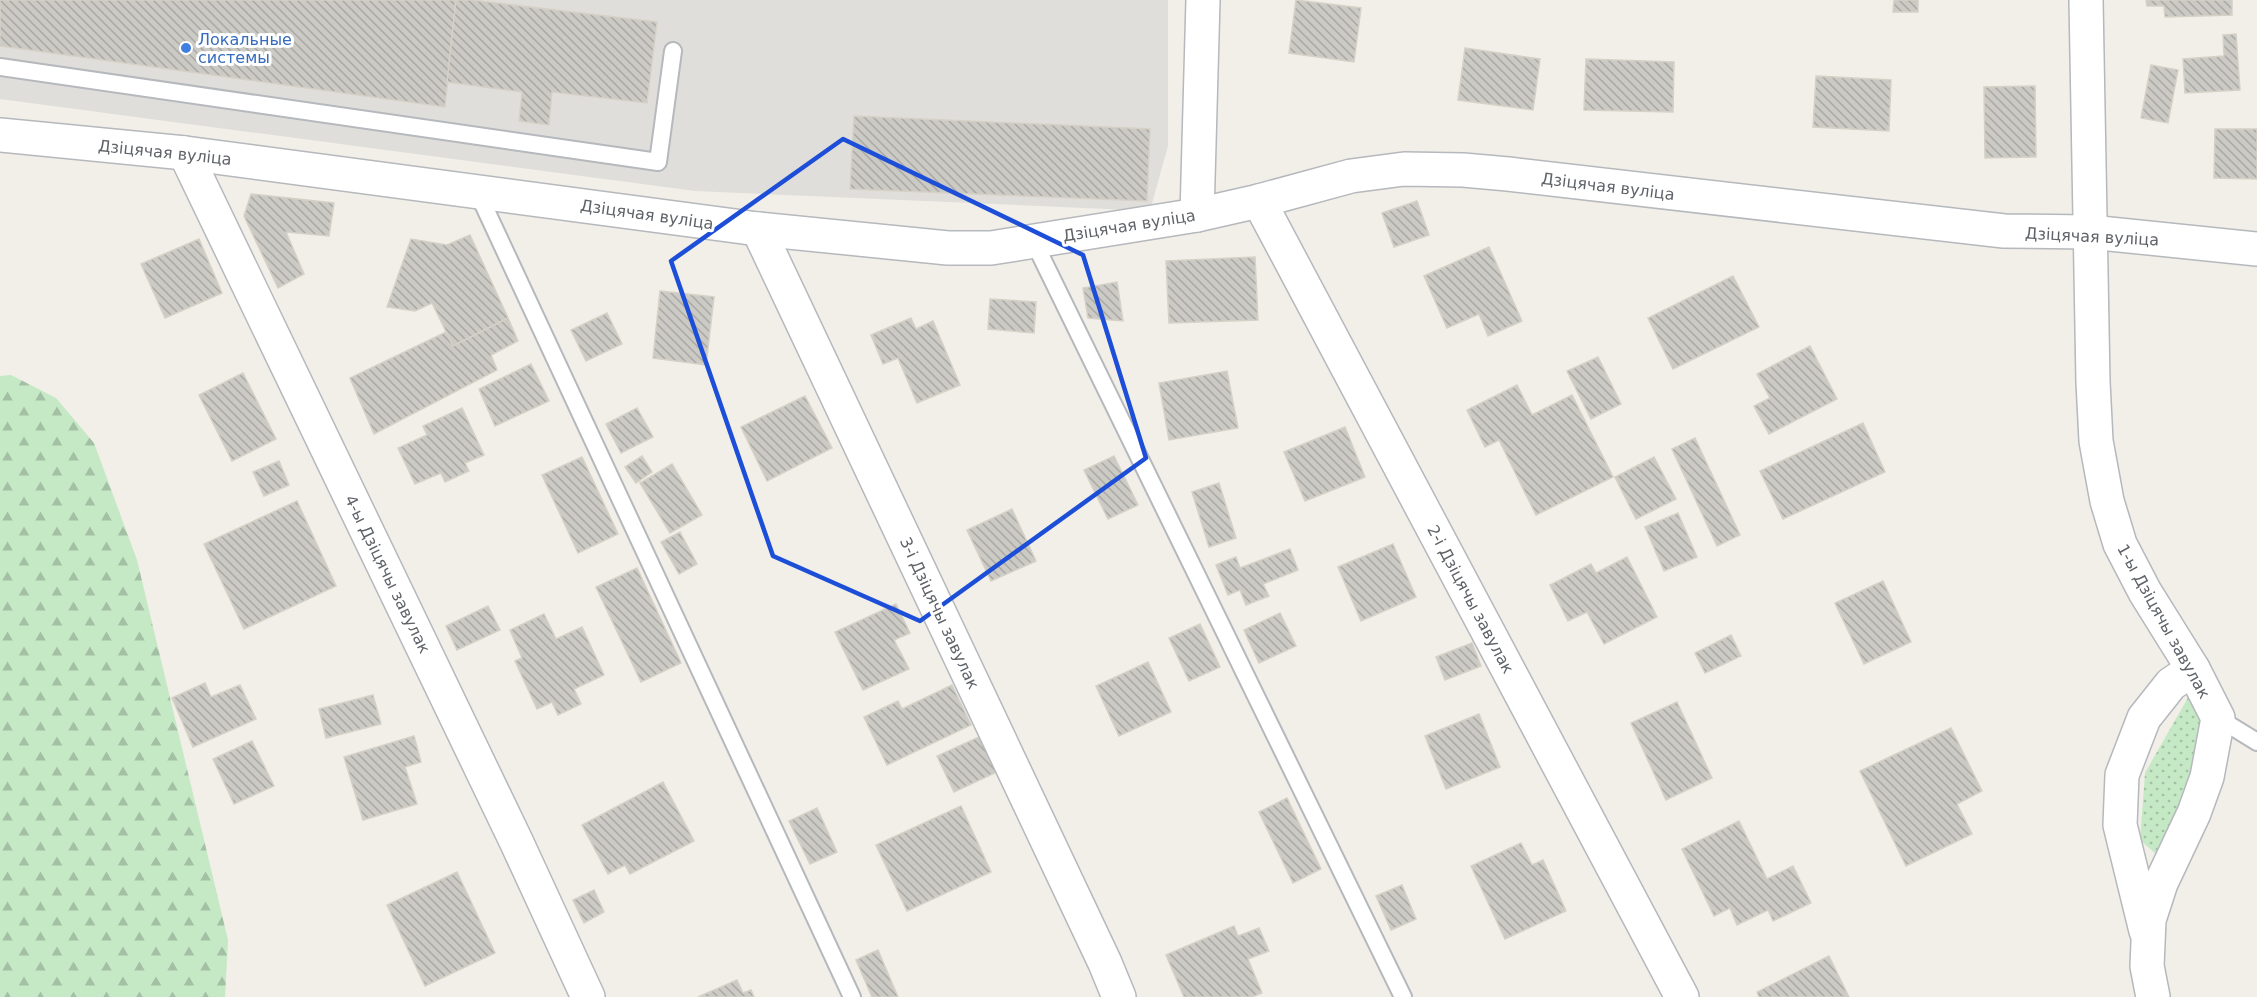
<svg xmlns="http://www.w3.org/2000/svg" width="2257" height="997" font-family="'DejaVu Sans',sans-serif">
<defs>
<pattern id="grass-dots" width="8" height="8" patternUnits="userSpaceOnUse" patternTransform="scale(1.5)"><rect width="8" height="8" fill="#c5e8c5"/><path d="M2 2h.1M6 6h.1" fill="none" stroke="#a3c0a4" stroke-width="1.8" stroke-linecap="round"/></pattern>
<pattern id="forest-firs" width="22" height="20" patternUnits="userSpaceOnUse" patternTransform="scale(1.5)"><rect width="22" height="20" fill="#c5e8c5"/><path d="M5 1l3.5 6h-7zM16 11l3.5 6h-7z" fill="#a3c0a4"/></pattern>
<pattern id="building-back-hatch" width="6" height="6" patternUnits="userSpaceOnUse" patternTransform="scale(1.5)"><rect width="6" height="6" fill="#cccac5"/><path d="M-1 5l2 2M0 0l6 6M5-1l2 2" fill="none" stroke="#a9a8a4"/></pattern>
</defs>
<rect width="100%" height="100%" fill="#f1efe8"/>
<path fill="#e0deda" d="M0,0H1168V146L1151,207L1130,210L695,191L0,99Z"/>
<path fill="url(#grass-dots)" d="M2190,694L2201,718L2203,738L2190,785L2156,854L2140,840L2145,773Z"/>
<path fill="url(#forest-firs)" d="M11,375L56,398L94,443L137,560L228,940L225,997H0V376Z"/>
<g fill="url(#building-back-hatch)" stroke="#d6d1c6" stroke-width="1.5">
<path d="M0,0H456L445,107L0,46Z"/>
<path d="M456,0H471L657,22L647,103L552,92L549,125L519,121L522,92L447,82Z"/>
<path d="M1296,0L1361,8L1354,62L1289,53Z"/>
<path d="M1894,0H1918V12H1893Z"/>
<path d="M2146,0H2232V15L2165,17L2164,6H2147Z"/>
<path d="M2236,34L2240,90L2185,93L2183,59L2224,56L2223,35Z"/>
<path d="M1465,48L1540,59L1533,110L1458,100Z"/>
<path d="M1586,59L1674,62L1673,112L1584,110Z"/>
<path d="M2151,65L2178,70L2168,123L2141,118Z"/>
<path d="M1816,76L1891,80L1889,131L1813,127Z"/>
<path d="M2035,86L2036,157L1985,158L1984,87Z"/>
<path d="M854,116L1150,129L1147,201L850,189Z"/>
<path d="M2215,129H2257V179L2214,178Z"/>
<path d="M251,194L334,203L329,236L286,232L304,274L278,288L244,216Z"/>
<path d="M1417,201L1429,235L1394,247L1382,213Z"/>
<path d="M470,235L508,318L453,346L432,303L415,311L387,307L411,239L447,245Z"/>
<path d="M199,239L222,293L165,318L141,264Z"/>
<path d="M1489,247L1522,321L1488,336L1479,314L1447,328L1424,276Z"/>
<path d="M1255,257L1258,320L1169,323L1166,261Z"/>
<path d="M1733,276L1759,327L1673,369L1648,318Z"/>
<path d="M1117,282L1123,321L1088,318L1083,288Z"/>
<path d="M660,291L714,297L706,365L653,358Z"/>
<path d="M990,299L1036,302L1034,333L988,329Z"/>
<path d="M607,313L622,344L586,361L571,330Z"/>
<path d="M508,318L518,341L491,355L497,370L374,434L350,378L446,332L453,346Z"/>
<path d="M911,318L916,329L933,321L960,385L917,403L898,358L883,364L871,335Z"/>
<path d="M1810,346L1837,399L1769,434L1754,406L1770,398L1757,374Z"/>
<path d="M1598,357L1621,404L1591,419L1567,371Z"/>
<path d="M531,364L549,401L495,426L479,389Z"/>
<path d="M1227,371L1238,428L1169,440L1159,383Z"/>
<path d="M243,373L276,439L232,461L199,395Z"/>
<path d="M1517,385L1532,415L1572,395L1613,477L1536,515L1499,440L1485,447L1467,410Z"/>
<path d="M805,396L832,448L767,481L741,427Z"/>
<path d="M462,408L484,455L465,463L469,471L445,482L441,473L415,484L398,448L427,435L423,426Z"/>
<path d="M637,408L653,437L621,453L606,424Z"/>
<path d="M1863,423L1885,472L1783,519L1760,471Z"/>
<path d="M1345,427L1365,477L1305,501L1284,452Z"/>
<path d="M1695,438L1740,535L1717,546L1672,449Z"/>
<path d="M642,456L652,472L636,483L625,467Z"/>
<path d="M1114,456L1138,505L1108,519L1084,470Z"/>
<path d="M582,457L618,534L578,553L542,475Z"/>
<path d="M1654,457L1676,499L1636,519L1615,477Z"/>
<path d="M279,461L289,485L264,496L253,472Z"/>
<path d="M672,464L702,515L670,533L640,483Z"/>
<path d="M1219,483L1236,538L1209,547L1192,492Z"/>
<path d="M297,501L336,586L244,629L204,544Z"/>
<path d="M1012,509L1036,561L991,581L967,530Z"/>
<path d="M1678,513L1697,557L1664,571L1645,527Z"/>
<path d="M680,532L697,564L679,574L661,542Z"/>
<path d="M1393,544L1416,597L1361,621L1338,567Z"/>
<path d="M1290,549L1298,570L1263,584L1269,596L1246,605L1240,590L1228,595L1216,565L1236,557L1240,568Z"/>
<path d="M1627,557L1657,617L1604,644L1587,612L1568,621L1550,585L1591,564L1596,573Z"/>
<path d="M637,568L681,663L641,682L596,587Z"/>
<path d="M1883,581L1911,642L1864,664L1835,603Z"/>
<path d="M896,604L910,633L894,640L909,669L863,690L835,632Z"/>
<path d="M488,606L500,630L457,650L446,626Z"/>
<path d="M1280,613L1296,646L1259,663L1244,630Z"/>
<path d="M544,614L556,639L582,627L604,675L574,689L581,704L558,715L552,702L537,709L515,661L522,658L510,630Z"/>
<path d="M1200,624L1220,667L1189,681L1169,638Z"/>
<path d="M1731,635L1741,656L1705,673L1695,653Z"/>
<path d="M1472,643L1481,666L1445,680L1436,657Z"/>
<path d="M1148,662L1171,712L1119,736L1096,686Z"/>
<path d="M205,683L211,697L240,685L256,719L193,747L172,698Z"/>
<path d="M952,685L971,725L887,765L864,717L898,701L902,709Z"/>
<path d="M373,695L381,724L326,738L319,709Z"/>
<path d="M1677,702L1712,778L1666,800L1631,723Z"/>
<path d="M1479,714L1500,767L1446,789L1425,736Z"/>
<path d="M1951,728L1982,791L1957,804L1972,834L1906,866L1860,771Z"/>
<path d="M414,736L421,762L405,767L417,804L363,820L344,757Z"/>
<path d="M981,736L997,772L954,792L937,756Z"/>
<path d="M252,741L274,786L234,804L213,759Z"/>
<path d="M663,782L694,841L630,874L625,865L608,874L582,825Z"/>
<path d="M1287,798L1321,869L1293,883L1259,812Z"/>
<path d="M961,806L991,872L907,911L876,845Z"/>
<path d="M817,808L837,852L810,864L789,821Z"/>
<path d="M1739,821L1767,879L1793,866L1811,903L1773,921L1768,910L1737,925L1730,908L1714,916L1682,849Z"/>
<path d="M1521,843L1532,865L1543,860L1566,911L1505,939L1471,866Z"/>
<path d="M457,872L495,953L425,986L387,905Z"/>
<path d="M1402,885L1416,919L1391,930L1376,896Z"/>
<path d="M594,890L604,912L584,923L573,900Z"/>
<path d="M1234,926L1238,936L1259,928L1269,951L1248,959L1262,993L1252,997H1184L1166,955Z"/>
<path d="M878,950L898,997H872L856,960Z"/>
<path d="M1829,956L1849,997H1759L1757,992Z"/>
<path d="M737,980L743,993L751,990L754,997H698Z"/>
</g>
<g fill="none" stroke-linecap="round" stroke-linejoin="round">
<defs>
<g id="service">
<path d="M0,67L658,162L673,51"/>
<path d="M477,191L852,997"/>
<path d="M1033,240L1403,997"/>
<path d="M2218,718L2257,742"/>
</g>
<g id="minor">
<path d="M2086,0L2093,382L2096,441L2107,501L2120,544L2145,592L2193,669L2218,718L2207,777L2194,813L2161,883L2149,920L2147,966L2153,997"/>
<path d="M0,135L185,153L758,229L948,248H991L1197,215L1259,201L1351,176L1404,169L1463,170L1508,174L2004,231L2090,232L2257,249"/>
<path d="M185,153L516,841L588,997"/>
<path d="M1259,201L1682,997"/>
<path d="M1197,215L1203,0"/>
<path d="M758,229L1105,963L1119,997"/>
<path d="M2146,931L2120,825L2122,775L2144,718L2171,684L2193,669"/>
</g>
</defs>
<use href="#service" stroke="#b5b8bc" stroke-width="20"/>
<use href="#minor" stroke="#b5b8bc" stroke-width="36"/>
<use href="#service" stroke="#fff" stroke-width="16"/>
<use href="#minor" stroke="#fff" stroke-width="33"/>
</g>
<path fill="none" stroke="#1d4ed8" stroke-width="4.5" stroke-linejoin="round" d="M843,139L1083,255L1146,458L920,621L773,556L671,261Z"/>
<circle fill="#3f7fe0" stroke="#fff" stroke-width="2" cx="186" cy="48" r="6"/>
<g text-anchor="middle" stroke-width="6" stroke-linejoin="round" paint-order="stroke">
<g font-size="16" fill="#366cbe" stroke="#fff" text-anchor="start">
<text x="198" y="45">Локальные<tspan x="198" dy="18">системы</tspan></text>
</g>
<g font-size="16" fill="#5f6368" stroke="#fff">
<text transform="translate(165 152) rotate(6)" y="6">Дзіцячая вуліца</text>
<text transform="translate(1608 186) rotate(7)" y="6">Дзіцячая вуліца</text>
<text transform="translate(647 214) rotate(8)" y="6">Дзіцячая вуліца</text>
<text transform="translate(1129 225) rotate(-9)" y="6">Дзіцячая вуліца</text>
<text transform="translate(2092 236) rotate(3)" y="6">Дзіцячая вуліца</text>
<text transform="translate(388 574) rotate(64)" y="6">4-ы Дзіцячы завулак</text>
<text transform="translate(1471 599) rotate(62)" y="6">2-і Дзіцячы завулак</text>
<text transform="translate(940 613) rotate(65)" y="6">3-і Дзіцячы завулак</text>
<text transform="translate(2164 621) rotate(61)" y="6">1-ы Дзіцячы завулак</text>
</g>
</g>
</svg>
